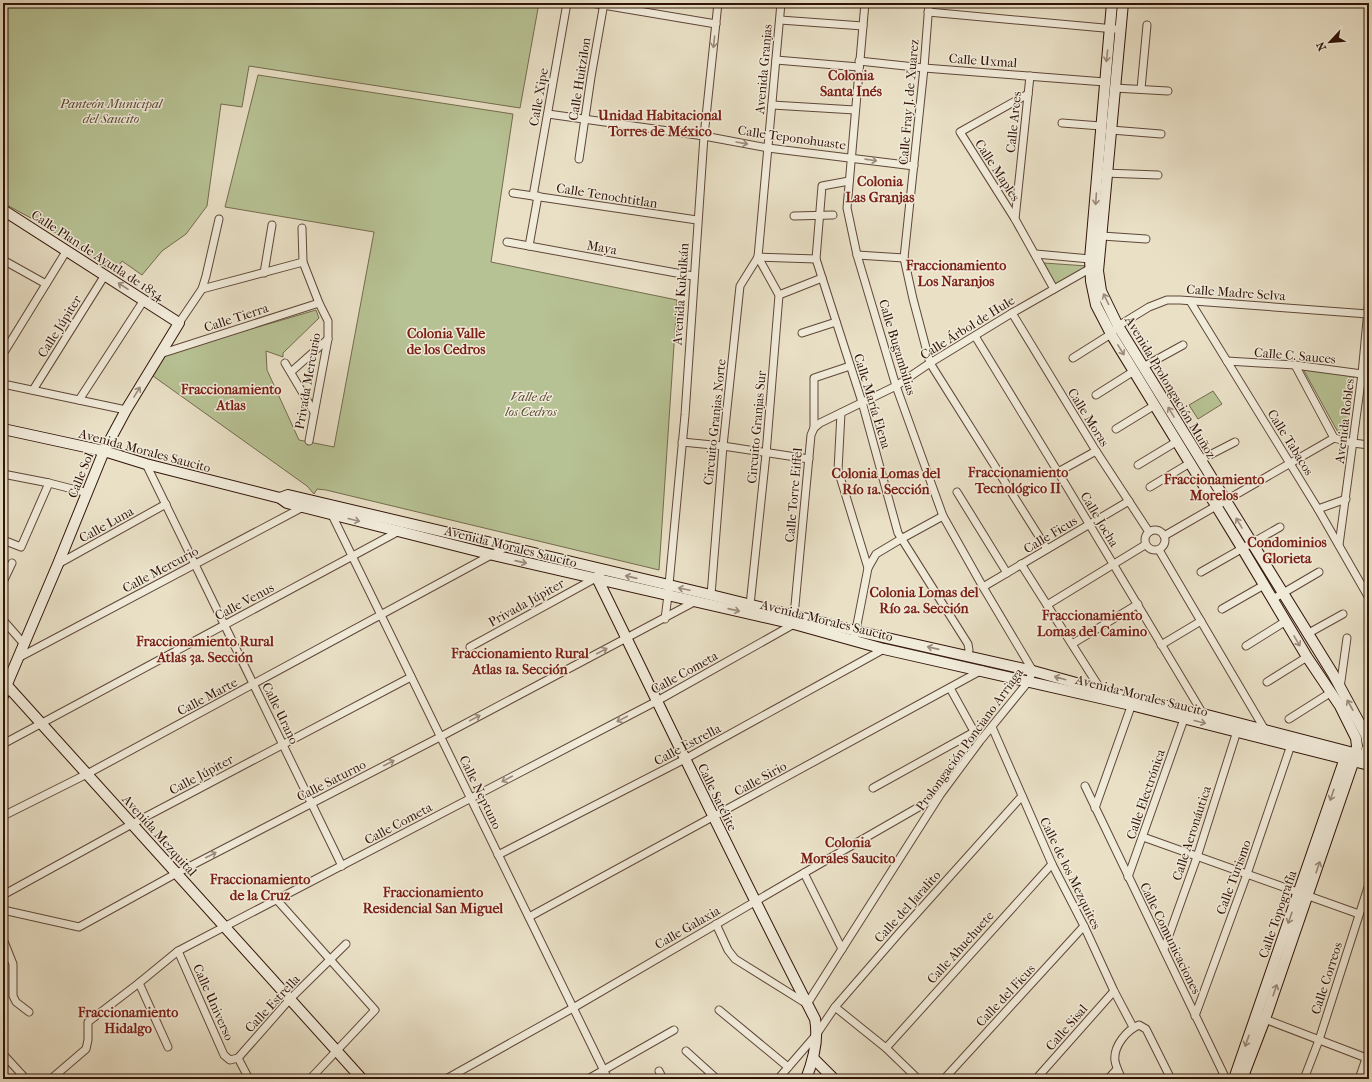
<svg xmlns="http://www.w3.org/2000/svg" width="1372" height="1082" font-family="'IM FELL French Canon',serif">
<rect width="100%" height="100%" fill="#e9e0c6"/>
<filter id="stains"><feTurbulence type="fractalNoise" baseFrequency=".005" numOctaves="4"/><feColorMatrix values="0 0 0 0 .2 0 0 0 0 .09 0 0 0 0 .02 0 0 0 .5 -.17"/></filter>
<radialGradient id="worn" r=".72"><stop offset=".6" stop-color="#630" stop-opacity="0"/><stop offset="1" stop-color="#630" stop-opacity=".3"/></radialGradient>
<g fill="#b7c294" stroke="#746b4e">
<path d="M3,3H539L520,108L249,66L242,107L221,104L207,206L186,234L162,251L142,275L122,261L114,272L42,224L3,203Z"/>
<path d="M258,75L513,114L491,262L677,300L659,570L326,490L317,489L314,494L307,486L153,376L166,354L316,310L319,318L283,353V357L266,351L267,370L299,440L334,447L374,232L225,207Z"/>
<path d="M1044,263L1087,266L1056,285Z"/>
<path d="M1303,369L1354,374L1346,436L1339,434Z"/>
<path d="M1213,391L1222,404L1198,419L1189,405Z"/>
</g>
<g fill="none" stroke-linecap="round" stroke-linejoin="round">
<defs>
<g id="street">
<path d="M591,3L716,24"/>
<path d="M929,3L924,68L904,258L913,299L930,363L1047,549"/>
<path d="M928,12L1115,29"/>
<path d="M780,20L863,26"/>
<path d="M776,60L859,67"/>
<path d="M859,61L924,68L1105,82"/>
<path d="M1114,88L1168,91"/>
<path d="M1141,89L1147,25"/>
<path d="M1028,94L960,132L1015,219L1054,289"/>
<path d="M772,105L855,110"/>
<path d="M548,114L704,136L768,148L914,166"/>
<path d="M1062,123L1101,126"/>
<path d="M1111,130L1161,134"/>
<path d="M579,159L591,77L604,3"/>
<path d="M1104,173L1158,175"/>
<path d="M849,181L822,186L816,259L862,402L898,533L968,644L969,650L967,656"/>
<path d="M513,193L697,220"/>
<path d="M533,196L567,3"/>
<path d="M794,216L833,215"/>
<path d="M1015,219L1030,76"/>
<path d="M302,228L303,262L319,303L328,321V339L309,441"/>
<path d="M1102,236L1146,239"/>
<path d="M507,242L693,276"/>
<path d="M529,246L538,196"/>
<path d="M1036,254L1090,259"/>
<path d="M857,255L904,258"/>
<path d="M758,257L816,259"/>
<path d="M3,260L46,284"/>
<path d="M264,273L272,225"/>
<path d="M202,289L303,262"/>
<path d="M779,295L822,278"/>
<path d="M1190,301L1318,509L1369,598"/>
<path d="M1012,313L1096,451L1149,532"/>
<path d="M179,323L202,289L206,276L219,219"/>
<path d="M802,333L836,322"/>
<path d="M975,336L1058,472L1203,714"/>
<path d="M3,354L67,250"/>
<path d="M160,354L319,303"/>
<path d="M1073,358L1111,334L1118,326L1149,307L1167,300H1180L1368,314L1369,313"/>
<path d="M1227,361L1295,365L1362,374L1369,373"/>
<path d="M285,363L314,412"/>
<path d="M1295,365L1334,438"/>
<path d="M1143,367L1183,345"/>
<path d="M291,372L328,339"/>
<path d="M3,384L126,410"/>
<path d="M33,390L105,275"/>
<path d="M1096,395L1134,371"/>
<path d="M79,400L144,300"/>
<path d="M841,413L838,470L868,568L855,635"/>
<path d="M814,428L820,423L896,386L930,363L1012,313L1091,268"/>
<path d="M1116,429L1155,405"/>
<path d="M682,442L723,446L809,459"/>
<path d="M1200,460L1235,442"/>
<path d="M146,464L342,866"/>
<path d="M1138,465L1176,442"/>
<path d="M1058,472L1096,451"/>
<path d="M3,474L49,483L88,493"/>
<path d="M1150,487L1190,463"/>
<path d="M957,492L1007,573"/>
<path d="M1318,509L1346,499"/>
<path d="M332,515L608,1079"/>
<circle cx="1155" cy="540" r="10"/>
<path d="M1164,536L1334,438L1353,443L1369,445"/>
<path d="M3,540L21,547L49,483"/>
<path d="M1339,545L1362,374L1369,299"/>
<path d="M1159,550L1265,730"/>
<path d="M58,564L166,504"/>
<path d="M1021,564L1101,690"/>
<path d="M868,568L876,554L901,539L943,516"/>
<path d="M1201,572L1280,527"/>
<path d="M3,582L12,563"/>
<path d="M983,587L1129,501"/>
<path d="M711,595L723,446L740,286L758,257L781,3"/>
<path d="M1273,599L1319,572"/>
<path d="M750,605L766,454L779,295L758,257"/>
<path d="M1047,605L1145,545"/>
<path d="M1222,609L1264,585"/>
<path d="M794,616L811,435L814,428V378L850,366"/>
<path d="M665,619L668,595L685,415L704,136L718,3"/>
<path d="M3,620L24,644"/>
<path d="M1307,634L1343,614"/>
<path d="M1072,644L1138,604"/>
<path d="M1161,645L1201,621"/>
<path d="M1246,646L1286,621"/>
<path d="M470,647L594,579"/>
<path d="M18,658L305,506"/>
<path d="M1267,682L1307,657"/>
<path d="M950,688L976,735"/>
<path d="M1340,688L1347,638"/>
<path d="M1289,719L1330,693"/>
<path d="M992,727L1052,864L1084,926L1114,991L1133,1027"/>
<path d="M3,744L401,530"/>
<path d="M1085,786L1226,1079"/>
<path d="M873,788L974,732"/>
<path d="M1095,808L1133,701"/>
<path d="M3,816L87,774L506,547"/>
<path d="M1143,837L1359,914"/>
<path d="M498,855L685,759L884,649"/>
<path d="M804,873L842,949"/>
<path d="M1128,877L1184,719"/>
<path d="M3,895L132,824L411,677"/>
<path d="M277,900L375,1010L310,1079"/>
<path d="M3,910L79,927L177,873L440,737L696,601"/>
<path d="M529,917L982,670"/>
<path d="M716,924L728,950L735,959L807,1004L940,795L980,741L1028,682L1033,671L983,587L943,516L896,386L857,255L847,208L865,3"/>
<path d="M3,939L13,964V996L16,1002L29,1012"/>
<path d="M1164,949L1197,857L1238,728"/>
<path d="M178,951L224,1055L230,1060L238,1058L290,999L346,944"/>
<path d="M139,983L168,1047"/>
<path d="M835,1007L886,1048L918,1079"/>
<path d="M719,1010L788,1067"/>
<path d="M1195,1016L1247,874L1291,745"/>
<path d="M1262,1018L1369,1059"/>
<path d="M886,1048L1052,864"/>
<path d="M686,1051L717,1079"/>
<path d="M3,1054L26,1079"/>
<path d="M238,1058L249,1079"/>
<path d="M659,1071L663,1079"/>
<path d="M51,1079L86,1049L88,1040V1022L139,983L178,951L657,701L794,624"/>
<path d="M446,1079L573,1008L804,873L938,796"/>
<path d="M588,1079L674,1030"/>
<path d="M778,1079L816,1035L835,1007L900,932L1022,796"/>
<path d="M944,1079L1084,926"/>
<path d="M1036,1079L1114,991"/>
<path d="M1108,1079L1117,1069"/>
<path d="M1122,1079C1119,1073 1116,1067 1115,1061C1113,1046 1127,1030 1139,1025L1146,1029L1171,1079"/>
<path d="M1304,1079L1319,1040L1369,884"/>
<path d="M1359,1079L1369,1050"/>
</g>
<g id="secondary">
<path d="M1112,3L1090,259L1091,281L1096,305L1111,334L1242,548L1307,657L1340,706L1356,738L1357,746L1356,753"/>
<path d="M1123,3L1098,271L1101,291L1118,326L1333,674L1366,735L1368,746L1365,756L1359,758"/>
<path d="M3,210L179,323L126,410L104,451L58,564L7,684L3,696"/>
<path d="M3,429L104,451L146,464L280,498L287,503L493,555L794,624L884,649L1131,705L1369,765"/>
<path d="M280,498L288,495L711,595L856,631L1033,671L1134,699L1203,714L1369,757"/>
<path d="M599,575L598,580C670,727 740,874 815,1019C819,1039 813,1061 806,1079"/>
<path d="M3,681L362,1079"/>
<path d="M814,1059L834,1079"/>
<path d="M1234,1079L1345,758"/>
<path d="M1242,1079L1265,1019L1354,760"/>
</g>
</defs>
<use href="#street" stroke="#5f4738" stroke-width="9"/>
<use href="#secondary" stroke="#311408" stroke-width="12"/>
<use href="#street" stroke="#f1ebda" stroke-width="7"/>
<use href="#secondary" stroke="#f1ebda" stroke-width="10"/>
</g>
<defs><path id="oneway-shaft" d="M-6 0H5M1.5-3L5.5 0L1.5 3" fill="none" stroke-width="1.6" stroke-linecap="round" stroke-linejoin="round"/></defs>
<g stroke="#9b8a7c">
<use href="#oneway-shaft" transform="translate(714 42) rotate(96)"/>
<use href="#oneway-shaft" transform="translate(1107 56) rotate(96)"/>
<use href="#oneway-shaft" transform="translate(742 143) rotate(10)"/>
<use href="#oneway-shaft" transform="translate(871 160) rotate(8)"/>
<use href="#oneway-shaft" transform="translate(1096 199) rotate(94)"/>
<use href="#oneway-shaft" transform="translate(123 286) rotate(-147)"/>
<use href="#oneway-shaft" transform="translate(1106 299) rotate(-116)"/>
<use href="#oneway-shaft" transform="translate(1121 350) rotate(58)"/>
<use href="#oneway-shaft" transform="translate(137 392) rotate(-58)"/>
<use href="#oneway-shaft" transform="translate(1171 412) rotate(-121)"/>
<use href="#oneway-shaft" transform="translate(354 520) rotate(14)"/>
<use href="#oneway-shaft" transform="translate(1239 523) rotate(-121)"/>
<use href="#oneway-shaft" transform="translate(521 562) rotate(13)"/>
<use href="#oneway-shaft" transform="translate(631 577) rotate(-167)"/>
<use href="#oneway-shaft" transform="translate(684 589) rotate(-168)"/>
<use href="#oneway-shaft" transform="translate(734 610) rotate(13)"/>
<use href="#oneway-shaft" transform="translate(1297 641) rotate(60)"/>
<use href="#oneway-shaft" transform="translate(933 648) rotate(-167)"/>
<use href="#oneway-shaft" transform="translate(602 651) rotate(-28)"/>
<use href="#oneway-shaft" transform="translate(1060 678) rotate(-164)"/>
<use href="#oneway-shaft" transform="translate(1350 705) rotate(-119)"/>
<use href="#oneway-shaft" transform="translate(475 718) rotate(-28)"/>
<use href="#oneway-shaft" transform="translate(622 719) rotate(152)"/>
<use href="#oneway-shaft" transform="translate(1200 722) rotate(14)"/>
<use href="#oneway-shaft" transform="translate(389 763) rotate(-27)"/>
<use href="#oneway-shaft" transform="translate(507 779) rotate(152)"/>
<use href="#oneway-shaft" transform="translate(1332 795) rotate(109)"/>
<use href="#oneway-shaft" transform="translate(211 855) rotate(-27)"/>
<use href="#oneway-shaft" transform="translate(1318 867) rotate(-71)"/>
<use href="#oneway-shaft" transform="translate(1290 918) rotate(109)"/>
<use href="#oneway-shaft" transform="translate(1275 990) rotate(-71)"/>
<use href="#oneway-shaft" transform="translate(1247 1041) rotate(109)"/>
</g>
<g text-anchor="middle" stroke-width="3" stroke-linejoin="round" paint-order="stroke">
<g font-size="13" fill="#311408" stroke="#f1ebda">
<text transform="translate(983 60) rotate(4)" y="5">Calle Uxmal</text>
<text transform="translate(763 69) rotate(-85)" y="5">Avenida Granjas</text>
<text transform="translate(579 79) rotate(-81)" y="5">Calle Huitzilon</text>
<text transform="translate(538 97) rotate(-80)" y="5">Calle Xipe</text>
<text transform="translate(908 102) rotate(-85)" y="5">Calle Fray J. de Xuarez</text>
<text transform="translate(1013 122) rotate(-84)" y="5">Calle Arces</text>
<text transform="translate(792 137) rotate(8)" y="5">Calle Teponohuaste</text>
<text transform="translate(998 170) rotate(57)" y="5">Calle Maples</text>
<text transform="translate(607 195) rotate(9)" y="5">Calle Tenochtitlan</text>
<text transform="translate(602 247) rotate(10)" y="5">Maya</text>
<text transform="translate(98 255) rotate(33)" y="5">Calle Plan de Ayutla de 1854</text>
<text transform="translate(1236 292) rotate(4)" y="5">Calle Madre Selva</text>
<text transform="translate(680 294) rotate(-86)" y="5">Avenida Kukulkán</text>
<text transform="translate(236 317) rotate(-18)" y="5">Calle Tierra</text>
<text transform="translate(59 326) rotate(-58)" y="5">Calle Júpiter</text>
<text transform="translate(967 327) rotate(-32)" y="5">Calle Árbol de Hule</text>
<text transform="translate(898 347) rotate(73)" y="5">Calle Bugambilias</text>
<text transform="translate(1295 355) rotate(5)" y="5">Calle C. Sauces</text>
<text transform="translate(307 381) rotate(-80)" y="5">Privada Mercurio</text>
<text transform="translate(1171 387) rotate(59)" y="5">Avenida Prolongación Muñoz</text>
<text transform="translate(873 401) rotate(73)" y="5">Calle María Elena</text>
<text transform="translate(1089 417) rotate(58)" y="5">Calle Moras</text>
<text transform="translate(1344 421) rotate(-83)" y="5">Avenida Robles</text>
<text transform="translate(714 422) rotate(-84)" y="5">Circuito Granjas Norte</text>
<text transform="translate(756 427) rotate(-85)" y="5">Circuito Granjas Sur</text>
<text transform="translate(1291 442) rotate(58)" y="5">Calle Tabacos</text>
<text transform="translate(145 450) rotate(15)" y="5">Avenida Morales Saucito</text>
<text transform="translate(80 475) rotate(-68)" y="5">Calle Sol</text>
<text transform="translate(793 495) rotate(-85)" y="5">Calle Torre Eiffel</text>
<text transform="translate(1100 519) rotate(59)" y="5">Calle Jocha</text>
<text transform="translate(106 524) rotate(-29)" y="5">Calle Luna</text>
<text transform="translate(1050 534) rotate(-31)" y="5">Calle Ficus</text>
<text transform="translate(511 546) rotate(14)" y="5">Avenida Morales Saucito</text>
<text transform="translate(160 569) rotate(-28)" y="5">Calle Mercurio</text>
<text transform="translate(244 601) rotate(-28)" y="5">Calle Venus</text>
<text transform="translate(526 602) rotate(-29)" y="5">Privada Júpiter</text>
<text transform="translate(827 620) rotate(14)" y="5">Avenida Morales Saucito</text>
<text transform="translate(684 672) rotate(-29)" y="5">Calle Cometa</text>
<text transform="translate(1142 695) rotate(14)" y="5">Avenida Morales Saucito</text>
<text transform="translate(207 696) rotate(-28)" y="5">Calle Marte</text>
<text transform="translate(281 713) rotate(64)" y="5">Calle Urano</text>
<text transform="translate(969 739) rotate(-54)" y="5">Prolongación Ponciano Arriaga</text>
<text transform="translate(687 744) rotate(-28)" y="5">Calle Estrella</text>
<text transform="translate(201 774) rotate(-28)" y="5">Calle Júpiter</text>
<text transform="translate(760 778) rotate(-29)" y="5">Calle Sirio</text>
<text transform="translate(331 780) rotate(-27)" y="5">Calle Saturno</text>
<text transform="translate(481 792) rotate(64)" y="5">Calle Neptuno</text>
<text transform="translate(1145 794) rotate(-71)" y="5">Calle Electrónica</text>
<text transform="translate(718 797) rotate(64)" y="5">Calle Satélite</text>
<text transform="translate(398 823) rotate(-28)" y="5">Calle Cometa</text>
<text transform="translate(1191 833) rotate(-72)" y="5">Calle Aeronáutica</text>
<text transform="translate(160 835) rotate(48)" y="5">Avenida Mezquital</text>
<text transform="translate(1071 873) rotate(64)" y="5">Calle de los Mezquites</text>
<text transform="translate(1233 877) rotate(-70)" y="5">Calle Turismo</text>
<text transform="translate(907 906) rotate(-48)" y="5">Calle del Jaralito</text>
<text transform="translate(1277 914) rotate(-71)" y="5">Calle Topografía</text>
<text transform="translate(687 927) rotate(-30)" y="5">Calle Galaxia</text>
<text transform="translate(1171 938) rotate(64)" y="5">Calle Comunicaciones</text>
<text transform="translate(960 947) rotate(-48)" y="5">Calle Ahuehuete</text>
<text transform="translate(1326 978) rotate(-72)" y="5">Calle Correos</text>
<text transform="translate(1005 995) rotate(-47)" y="5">Calle del Ficus</text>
<text transform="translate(214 1002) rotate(66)" y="5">Calle Universo</text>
<text transform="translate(272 1003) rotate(-47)" y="5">Calle Estrella</text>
<text transform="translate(1066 1027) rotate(-49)" y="5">Calle Sisal</text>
</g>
<g font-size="13" font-style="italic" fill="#594832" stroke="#f1ebda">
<text x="111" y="108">Panteón Municipal<tspan x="111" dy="15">del Saucito</tspan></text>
<text x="531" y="401">Valle de<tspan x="531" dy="15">los Cedros</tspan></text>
</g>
<g font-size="14" font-weight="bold" fill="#7a1f14" stroke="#f1ebda">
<text x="851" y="80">Colonia<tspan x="851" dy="16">Santa Inés</tspan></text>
<text x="660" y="120">Unidad Habitacional<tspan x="660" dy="16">Torres de México</tspan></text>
<text x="880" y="186">Colonia<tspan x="880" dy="16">Las Granjas</tspan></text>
<text x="956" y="270">Fraccionamiento<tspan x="956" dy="16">Los Naranjos</tspan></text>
<text x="446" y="338">Colonia Valle<tspan x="446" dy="16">de los Cedros</tspan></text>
<text x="231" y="394">Fraccionamiento<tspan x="231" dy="16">Atlas</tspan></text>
<text x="1018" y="477">Fraccionamiento<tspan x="1018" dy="16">Tecnológico II</tspan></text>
<text x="886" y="478">Colonia Lomas del<tspan x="886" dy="16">Río 1a. Sección</tspan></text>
<text x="1214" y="484">Fraccionamiento<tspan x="1214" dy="16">Morelos</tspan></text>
<text x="1287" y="547">Condominios<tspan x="1287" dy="16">Glorieta</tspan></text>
<text x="924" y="597">Colonia Lomas del<tspan x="924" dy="16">Río 2a. Sección</tspan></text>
<text x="1092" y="620">Fraccionamiento<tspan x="1092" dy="16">Lomas del Camino</tspan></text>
<text x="205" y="646">Fraccionamiento Rural<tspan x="205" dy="16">Atlas 3a. Sección</tspan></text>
<text x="520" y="658">Fraccionamiento Rural<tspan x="520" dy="16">Atlas 1a. Sección</tspan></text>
<text x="848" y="847">Colonia<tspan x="848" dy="16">Morales Saucito</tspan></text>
<text x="260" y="884">Fraccionamiento<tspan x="260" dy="16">de la Cruz</tspan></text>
<text x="433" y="897">Fraccionamiento<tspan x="433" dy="16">Residencial San Miguel</tspan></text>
<text x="128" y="1017">Fraccionamiento<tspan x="128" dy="16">Hidalgo</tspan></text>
</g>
</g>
<rect width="1372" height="1082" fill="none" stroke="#e9e0c6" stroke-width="16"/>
<rect x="4" y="4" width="1364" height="1074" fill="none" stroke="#311408" stroke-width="2"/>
<rect x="8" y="8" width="1356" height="1066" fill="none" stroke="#311408"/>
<g transform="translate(1330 42) rotate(244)" stroke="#f1ebda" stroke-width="3" paint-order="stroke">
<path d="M0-3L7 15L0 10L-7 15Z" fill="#311408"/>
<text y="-6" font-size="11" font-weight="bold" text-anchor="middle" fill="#311408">N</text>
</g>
<rect width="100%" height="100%" filter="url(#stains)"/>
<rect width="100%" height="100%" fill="url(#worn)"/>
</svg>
